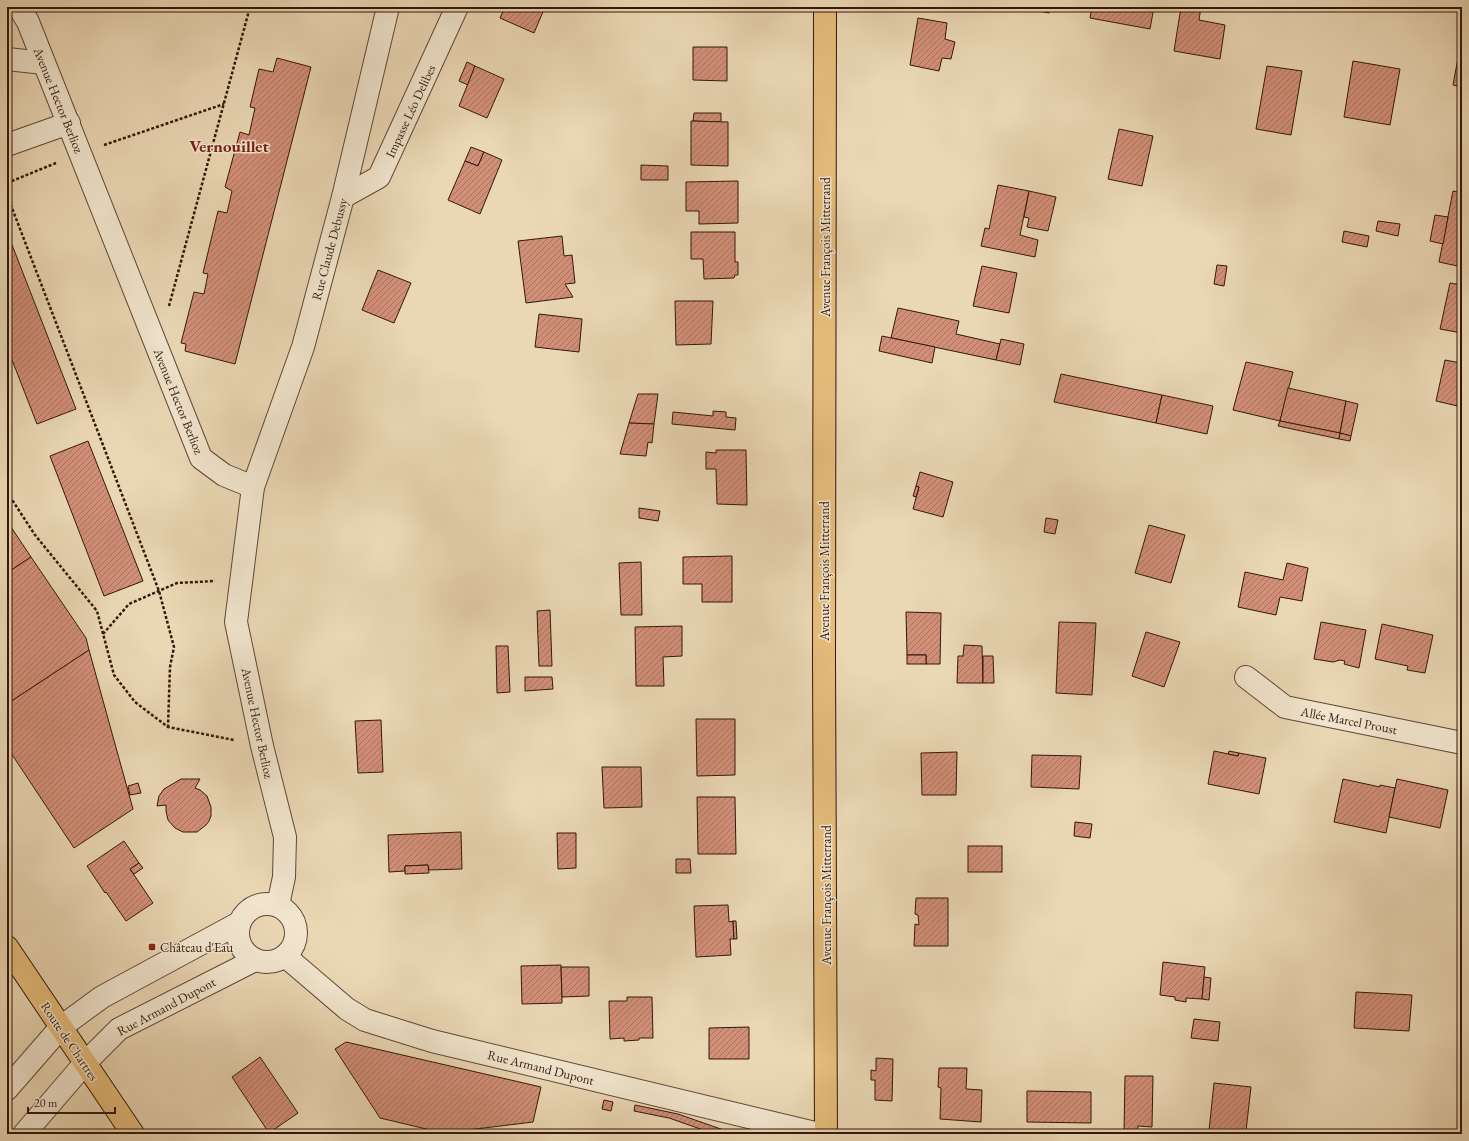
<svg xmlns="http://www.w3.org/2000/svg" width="1469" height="1141" font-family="'EB Garamond',serif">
<defs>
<pattern id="building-hatch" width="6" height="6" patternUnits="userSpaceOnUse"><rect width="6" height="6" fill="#d28f78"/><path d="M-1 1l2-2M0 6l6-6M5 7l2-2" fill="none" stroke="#ab7461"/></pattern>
</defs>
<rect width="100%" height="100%" fill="#ead7b4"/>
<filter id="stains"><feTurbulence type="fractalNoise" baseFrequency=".005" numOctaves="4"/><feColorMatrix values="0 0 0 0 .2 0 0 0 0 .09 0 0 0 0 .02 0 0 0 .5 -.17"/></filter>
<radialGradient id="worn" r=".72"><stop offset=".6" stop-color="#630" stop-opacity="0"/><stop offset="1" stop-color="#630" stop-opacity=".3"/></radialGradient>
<g fill="url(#building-hatch)" stroke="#33170a">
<path d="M505,7H545L534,33L500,18Z"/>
<rect x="676" y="7" width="63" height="2"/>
<path d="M1020,7H1051L1049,13Z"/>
<path d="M1092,7H1154L1150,29L1090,18Z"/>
<path d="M1181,7H1201L1199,20L1225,25L1220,59L1174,51Z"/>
<path d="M918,18L947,23L945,39L955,42L951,59L942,58L939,71L910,65Z"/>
<path d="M693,47H727V81L693,80Z"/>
<path d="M277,58L311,67L235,364L185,351L186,344L181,343L194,292L204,294L208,274L203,273L218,211L227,213L232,191L225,187L240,132L249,135L255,108L250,107L259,69L273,72Z"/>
<path d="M1458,58H1462V87L1453,85Z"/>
<path d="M1353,61L1400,69L1390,125L1344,117Z"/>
<path d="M467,62L475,66L468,85L459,81Z"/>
<path d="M475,66L504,79L487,118L459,106Z"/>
<path d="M1267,66L1302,71L1291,135L1256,129Z"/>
<path d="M694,113H721V122L693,121Z"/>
<path d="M691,121L728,122V166L691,165Z"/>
<path d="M1119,129L1153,136L1142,186L1108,179Z"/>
<path d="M471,147L484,152L478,166L465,161Z"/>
<path d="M484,152L502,160L480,214L448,200L465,161L478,166Z"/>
<path d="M641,165L668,166V180H641Z"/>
<path d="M738,181V223L699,224V211H686V182Z"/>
<path d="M998,185L1029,191L1020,235L1038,240L1035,257L981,246L985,228L989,229Z"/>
<path d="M1029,191L1056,197L1048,231L1027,227L1029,218L1024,217Z"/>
<path d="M1453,191L1462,193V267L1439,262Z"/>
<path d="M1435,215L1448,217L1443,244L1430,241Z"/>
<path d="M1378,221L1400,224L1398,236L1376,231Z"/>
<path d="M1344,231L1369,236L1367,247L1342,242Z"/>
<path d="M7,232L76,409L37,424L7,347Z"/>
<path d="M691,232H735V262H738V275H735L734,278L704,279L703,259H691Z"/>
<path d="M562,236L564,256L572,255L575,283L565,284L573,297L526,303L518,241Z"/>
<path d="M1217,265L1227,266L1224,286L1214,284Z"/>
<path d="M982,266L1017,273L1009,313L973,306Z"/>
<path d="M378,270L411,283L394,323L362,310Z"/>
<path d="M1450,283L1462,285V333L1440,329Z"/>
<path d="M675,301H713L711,344L676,345Z"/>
<path d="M898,308L959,321L956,334L1000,344L996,360L891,338Z"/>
<path d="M539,314L582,319L579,352L535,347Z"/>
<path d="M882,336L935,347L932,363L879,351Z"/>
<path d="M1001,339L1024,344L1020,365L996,360Z"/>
<path d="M1462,357V407L1436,401L1445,360L1461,363Z"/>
<path d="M1246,362L1293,372L1280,421L1233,410Z"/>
<path d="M1061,374L1162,395L1156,423L1054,402Z"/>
<path d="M1288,388L1346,401L1340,433L1280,421Z"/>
<path d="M638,394H658L654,424L629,423Z"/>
<path d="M1162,395L1213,406L1207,434L1156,423Z"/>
<path d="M1346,401L1358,404L1351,436L1340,433Z"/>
<path d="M713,411L726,412V417L736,418L735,430L672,424L673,412L713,416Z"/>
<path d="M1280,421L1340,433L1339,439L1278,426Z"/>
<path d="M629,423L654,424L652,443L648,442L646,456L620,454Z"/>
<path d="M1340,433L1351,436L1350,441L1339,439Z"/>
<path d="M88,441L143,581L104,596L50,456Z"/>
<path d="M716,450H746L747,505L717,504L716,469H706V452L716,453Z"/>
<path d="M920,472L953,482L943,517L913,509L919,487L916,486Z"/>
<path d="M916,486L919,487L916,497L913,496Z"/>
<path d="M639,508L660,511L658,521L639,518Z"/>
<path d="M1046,518L1058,520L1055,534L1044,532Z"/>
<path d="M7,521L31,557L7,573Z"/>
<path d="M1149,525L1185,535L1171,583L1135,573Z"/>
<path d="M732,556V602H702V584H683V557Z"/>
<path d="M31,557L86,638L89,650L7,704V573Z"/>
<path d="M641,562L642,615H621L619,563Z"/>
<path d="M1287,563L1308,568L1302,601L1280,597L1276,615L1238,607L1245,572L1283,580Z"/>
<path d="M550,610L552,666H539L537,611Z"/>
<path d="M906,612L941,613L940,664H926V655H907Z"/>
<path d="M1059,622L1096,623L1092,695L1056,693Z"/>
<path d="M1321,622L1366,630L1359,668L1344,664L1345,661L1340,660L1333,662L1314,659Z"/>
<path d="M1382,624L1433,635L1425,673L1407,670L1408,666L1375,659Z"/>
<path d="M682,626V656L663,657L664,686H636L635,627Z"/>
<path d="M1146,632L1180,642L1164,687L1132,676Z"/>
<path d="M964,645L982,646L983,683H957L958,656H963Z"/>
<path d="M496,646H508L510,692L497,693Z"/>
<path d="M89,650L133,809L74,848L7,747V704Z"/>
<rect x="907" y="655" width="19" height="9"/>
<path d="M983,656H993L994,683H983Z"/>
<path d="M525,677H552L553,689L525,691Z"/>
<path d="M696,719H735V775L697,776Z"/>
<path d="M381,720L383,772L358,773L355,721Z"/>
<path d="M1214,751L1238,756L1239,753L1266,758L1259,794L1208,784Z"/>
<path d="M1229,751L1239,753L1238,756L1228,754Z"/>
<path d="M957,752L956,795H922L921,753Z"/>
<path d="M1032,755L1081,756L1079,789L1031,787Z"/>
<path d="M602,767H641L642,807L604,808Z"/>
<path d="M181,779H200L195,788L200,790L207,796L211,807V816L209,821L206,825L197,832H183L175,828L168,820L166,811V805L157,806L159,796L164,789Z"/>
<path d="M1343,779L1380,787V785L1395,788L1386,833L1334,822Z"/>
<path d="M1397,779L1448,790L1440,828L1389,817Z"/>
<path d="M138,783L141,793L130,795L128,786Z"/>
<path d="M697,797H735L736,854H698Z"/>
<path d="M1075,822L1092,824L1090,838L1074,836Z"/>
<path d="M461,832L462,869L429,870L428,865L405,866V871L389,872L388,835Z"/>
<path d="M557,833H576V868L558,869Z"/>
<path d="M124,841L139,863L130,869L153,903L126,921L106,892L105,893L87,866Z"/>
<rect x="968" y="846" width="34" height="26"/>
<path d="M676,859H690L691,873H676Z"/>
<path d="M139,863L143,868L134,874L130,869Z"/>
<path d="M428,865L429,873L405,874V866Z"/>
<path d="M916,898H948V946H914L915,924L919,925L918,915L915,914Z"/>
<path d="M728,905L729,922L733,921L734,939H730L731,955L696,957L694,906Z"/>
<path d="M733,921H736L737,939H734Z"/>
<path d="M1163,962L1205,967L1202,999L1186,998V1002L1175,1000V997L1160,995Z"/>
<path d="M561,965L562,1003L522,1004L521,966Z"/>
<path d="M561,967H589V996L562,997Z"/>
<path d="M1204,977L1211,978L1209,1000L1202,999Z"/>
<path d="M1356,992L1412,995L1409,1031L1354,1028Z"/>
<path d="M627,997H652L653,1038H639V1040L624,1041V1038L610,1039L609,1001H627Z"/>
<path d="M1194,1019L1220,1022L1218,1041L1191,1038Z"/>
<path d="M749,1027V1059H709V1028Z"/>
<path d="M346,1042L541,1087L533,1122L443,1133L380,1118L335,1049Z"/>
<path d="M260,1057L298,1113L269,1133L232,1077Z"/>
<path d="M876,1058L893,1059L892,1101L875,1100V1080H871V1070L876,1071Z"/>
<path d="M939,1068H967L966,1089L982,1090L981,1122L940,1119L941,1088L938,1087Z"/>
<path d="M1125,1076H1153L1152,1127L1138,1126L1137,1132L1124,1133Z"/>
<path d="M1214,1083L1251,1087L1246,1131L1224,1130V1133L1209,1131Z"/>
<path d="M1027,1091L1091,1092V1123L1027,1122Z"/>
<path d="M604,1100L613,1102L611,1111L602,1109Z"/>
<path d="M635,1105L678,1114L735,1134H707L706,1131L669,1118L634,1111Z"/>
</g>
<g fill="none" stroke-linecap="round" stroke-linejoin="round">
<defs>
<g id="minor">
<path d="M19,7L28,22L201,458L224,475L253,487"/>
<path d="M7,59L44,63"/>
<path d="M7,145L69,123"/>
<path d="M343,197L379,177L457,7"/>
<path d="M1246,677L1285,707L1462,743"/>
<circle cx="267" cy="933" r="29"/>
<path d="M278,905L284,877L285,837L262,746L236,622L253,487L303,347L343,197L388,7"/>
<path d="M285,956L347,1009L365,1020L432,1041L819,1134"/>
<path d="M7,1089L61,1027L102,997L239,923"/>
<path d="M24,1134L85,1063L119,1029L255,960"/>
</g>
<g id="major">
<path d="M825,7L824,659L826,1134"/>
<path d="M7,947L133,1134"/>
</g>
</defs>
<use href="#minor" stroke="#614734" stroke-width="24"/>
<use href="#major" stroke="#33170a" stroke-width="24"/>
<g stroke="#33170a" stroke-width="2.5" stroke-dasharray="3 2" stroke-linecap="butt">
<path d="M104,145L224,104"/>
<path d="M7,183L56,163"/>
<path d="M7,195L159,591L174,647L170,667L168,727"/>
<path d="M169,306L250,7"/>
<path d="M7,492L35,535L97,611L114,675L135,702L168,727L234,740"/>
<path d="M103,634L129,604L177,583L215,581"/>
</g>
<use href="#minor" stroke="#f1e5ce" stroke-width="22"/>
<use href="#major" stroke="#e5bc7a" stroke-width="22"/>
</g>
<rect fill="#8f2418" stroke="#f1e5ce" stroke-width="1.5" x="148" y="943" width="8" height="8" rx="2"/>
<g text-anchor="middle" stroke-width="3" stroke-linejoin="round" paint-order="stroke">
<g font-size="13" fill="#33170a" stroke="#f1e5ce">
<text transform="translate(59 100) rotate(68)" y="5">Avenue Hector Berlioz</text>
<text transform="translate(410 111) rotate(-65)" y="5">Impasse Léo Delibes</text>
<text transform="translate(825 247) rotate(-90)" y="5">Avenue François Mitterrand</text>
<text transform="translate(329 249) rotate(-75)" y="5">Rue Claude Debussy</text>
<text transform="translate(179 401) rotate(68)" y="5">Avenue Hector Berlioz</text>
<text transform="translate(824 571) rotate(-90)" y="5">Avenue François Mitterrand</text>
<text transform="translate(1349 720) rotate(11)" y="5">Allée Marcel Proust</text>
<text transform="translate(258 723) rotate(78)" y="5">Avenue Hector Berlioz</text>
<text transform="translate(826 895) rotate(-90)" y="5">Avenue François Mitterrand</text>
<text transform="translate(166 1006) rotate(-28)" y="5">Rue Armand Dupont</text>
<text transform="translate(70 1041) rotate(56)" y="5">Route de Chartres</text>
<text transform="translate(541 1067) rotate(14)" y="5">Rue Armand Dupont</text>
</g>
<g font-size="13" fill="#33170a" stroke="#f1e5ce" text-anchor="start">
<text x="160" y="952">Château d'Eau</text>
</g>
<g font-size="17" font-weight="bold" fill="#7a1f14" stroke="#f1e5ce">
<text x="229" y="152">Vernouillet</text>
</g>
</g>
<rect width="1469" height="1141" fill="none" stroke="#ead7b4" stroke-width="24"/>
<rect x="8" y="8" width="1453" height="1125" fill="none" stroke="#33170a" stroke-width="2"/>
<rect x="12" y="12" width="1445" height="1117" fill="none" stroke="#33170a"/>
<path d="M28 1107v6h87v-6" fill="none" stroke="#33170a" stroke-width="2"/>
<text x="34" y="1107" font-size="12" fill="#33170a" stroke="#f1e5ce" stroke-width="3" paint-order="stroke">20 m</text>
<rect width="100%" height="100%" filter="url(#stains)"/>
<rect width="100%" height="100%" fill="url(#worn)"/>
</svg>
